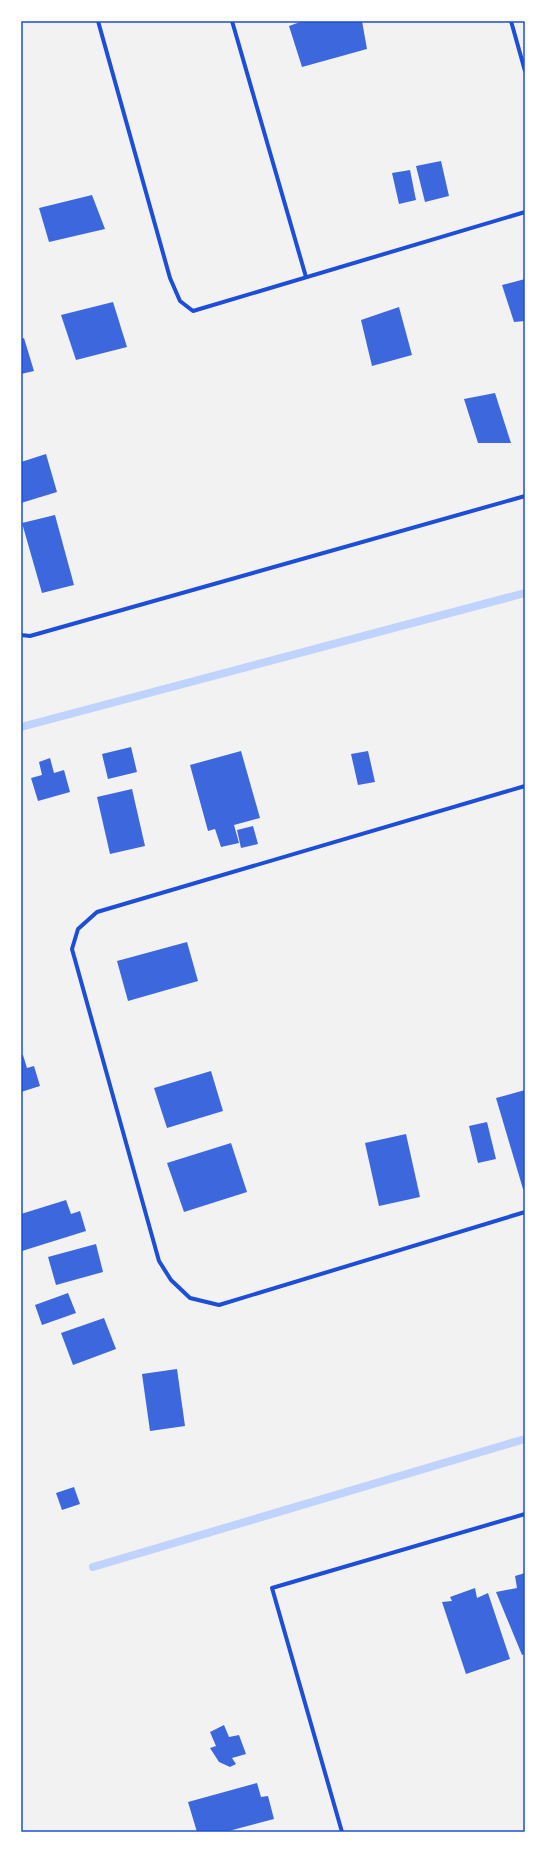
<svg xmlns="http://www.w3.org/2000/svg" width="546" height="1853" font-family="'Varela Round',sans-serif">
<rect width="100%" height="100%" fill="#f2f2f2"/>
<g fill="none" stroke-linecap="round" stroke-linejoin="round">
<g stroke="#bfd3fe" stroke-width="8">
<path d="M21,727L525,593"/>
<path d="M93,1567L525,1439"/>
</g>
</g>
<g fill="#3d67dc">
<path d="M303,21H362L367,49L302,67L289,26Z"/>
<path d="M441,161L449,196L425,202L416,166Z"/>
<path d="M410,170L416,200L399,204L392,173Z"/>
<path d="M92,195L105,229L49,242L39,208Z"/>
<path d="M525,279V321L514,322L502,285Z"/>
<path d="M113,302L127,347L76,360L61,315Z"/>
<path d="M399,307L412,355L372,366L361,320Z"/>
<path d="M24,338L34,371L21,374V339Z"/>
<path d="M495,393L511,443H478L464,399Z"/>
<path d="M46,454L57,492L21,503V462Z"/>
<path d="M55,515L74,585L42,593L22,523Z"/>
<path d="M131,747L137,772L108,779L102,754Z"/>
<path d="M241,751L260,818L234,825L239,843L221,847L215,829L208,831L190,765Z"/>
<path d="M368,751L375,782L358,785L351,754Z"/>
<path d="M50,758L54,773L64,770L70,792L38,801L31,778L42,775L39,762Z"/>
<path d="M132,789L145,846L110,854L97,797Z"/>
<path d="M253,826L258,844L241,848L237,830Z"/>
<path d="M187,942L198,981L128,1001L117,961Z"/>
<path d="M21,1055H23L27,1068L34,1066L40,1086L21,1092Z"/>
<path d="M211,1071L223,1111L167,1128L154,1088Z"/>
<path d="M525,1090V1189H523L496,1098Z"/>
<path d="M487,1122L496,1159L478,1163L469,1126Z"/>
<path d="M406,1134L420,1197L379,1206L365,1143Z"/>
<path d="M231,1143L247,1192L184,1212L167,1163Z"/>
<path d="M66,1200L71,1214L80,1211L86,1231L22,1251L21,1214Z"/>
<path d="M96,1244L103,1272L56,1285L48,1257Z"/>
<path d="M68,1293L76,1313L42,1325L35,1305Z"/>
<path d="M104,1318L116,1349L73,1365L61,1333Z"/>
<path d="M177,1369L185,1426L150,1431L142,1374Z"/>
<path d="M74,1487L80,1504L62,1510L56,1493Z"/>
<path d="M525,1573V1654L522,1655L496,1592L517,1588L515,1576Z"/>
<path d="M475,1588L477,1598L488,1593L510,1659L466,1674L442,1602L452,1601L450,1597Z"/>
<path d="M224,1725L229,1737L239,1735L246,1754L232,1758L236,1764L230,1767L219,1762L210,1748L216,1746L210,1732Z"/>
<path d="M257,1783L261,1797L268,1796L274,1819L225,1832H197L188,1802Z"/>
</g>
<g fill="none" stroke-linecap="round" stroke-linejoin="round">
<g stroke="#1d4ed8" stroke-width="4">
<path d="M98,21L170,278L180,301L193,311L525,212"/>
<path d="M232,21L306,277"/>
<path d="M511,21L525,71"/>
<path d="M21,635L30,636L525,496"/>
<path d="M525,786L97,912L78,929L72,949L159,1261L171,1280L190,1298L219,1305L525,1212"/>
<path d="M342,1832L272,1588L525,1514"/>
</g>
</g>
<rect width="546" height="1853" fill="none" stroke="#ffffff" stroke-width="44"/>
<rect x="22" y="22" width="502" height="1809" fill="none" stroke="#1d4ed8" stroke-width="1.5"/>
</svg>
